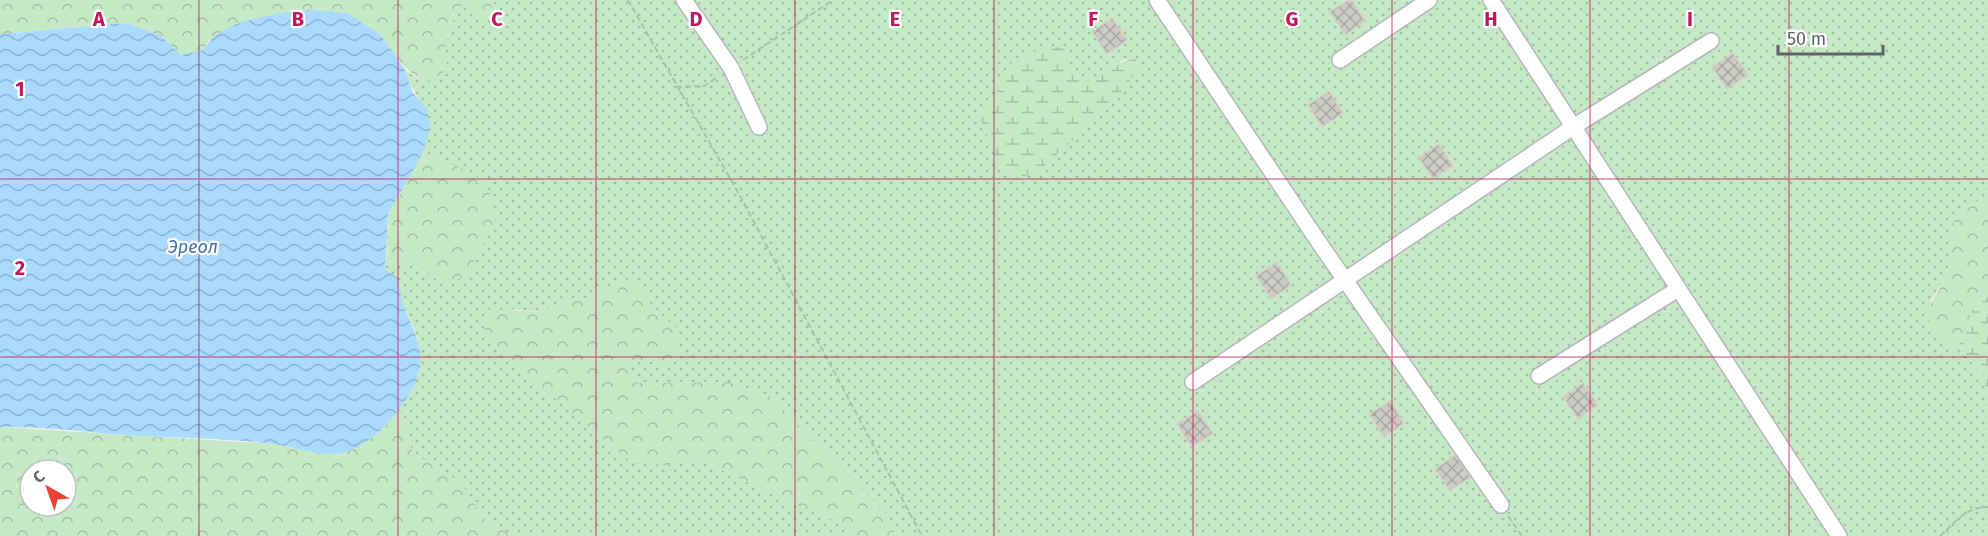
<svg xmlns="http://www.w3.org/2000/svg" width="1988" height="536" font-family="'Fira Sans',sans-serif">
<defs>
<pattern id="grass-dots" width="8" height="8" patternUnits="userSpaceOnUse" patternTransform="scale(1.5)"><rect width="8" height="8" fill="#c5e8c5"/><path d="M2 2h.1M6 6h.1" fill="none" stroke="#a3c0a4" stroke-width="1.8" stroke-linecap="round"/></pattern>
<pattern id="forest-crowns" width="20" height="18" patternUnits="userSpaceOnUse" patternTransform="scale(1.5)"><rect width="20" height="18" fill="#c5e8c5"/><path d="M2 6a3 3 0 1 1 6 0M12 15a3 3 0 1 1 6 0" fill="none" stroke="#a3c0a4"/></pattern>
<pattern id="wetland-marsh" width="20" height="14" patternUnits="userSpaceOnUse" patternTransform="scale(1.5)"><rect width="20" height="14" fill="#c5e8c5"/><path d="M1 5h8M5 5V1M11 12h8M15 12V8" fill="none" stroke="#a3c0a4"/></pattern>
<pattern id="water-waves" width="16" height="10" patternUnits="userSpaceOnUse" patternTransform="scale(1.5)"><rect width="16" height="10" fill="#aadaff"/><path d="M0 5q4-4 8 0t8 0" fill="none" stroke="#8eb4d2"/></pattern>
<pattern id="building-cross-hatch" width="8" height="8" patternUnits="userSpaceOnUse" patternTransform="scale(1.5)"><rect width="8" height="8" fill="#cccac5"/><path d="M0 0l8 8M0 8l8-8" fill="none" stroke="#a9a8a4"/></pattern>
</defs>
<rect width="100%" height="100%" fill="#f1efe8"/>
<path fill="url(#grass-dots)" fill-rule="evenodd" d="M495,0H1988V194L1962,211L1953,223L1947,275L1930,301L1952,348H1961L1979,372L1988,393V536H896L887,515L771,397L730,382L638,383L627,375L629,363L646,360L679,331L650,305L644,286L608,287L589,298L563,301L543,312L512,309L667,465L701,460L793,504L851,527L858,536H513L485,520L461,483L412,452L400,408C422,377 426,354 410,319C404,305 398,295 399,279L385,270L386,261L398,265L412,258L437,280L469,272L478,252L446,161L422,155C436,105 420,112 405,70L418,78C437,57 454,39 454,9L461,6L489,14ZM1124,59L1136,60L1003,174L979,114L995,98L1067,70L1086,82L1097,79Z"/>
<g fill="url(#forest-crowns)" fill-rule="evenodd">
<path d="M0,0H495L489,14L482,18L461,6L454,9C454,36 439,40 448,67L433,82C404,74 398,59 381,35L209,40L203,50L181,55L160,35L126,23L0,34Z"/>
<path d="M422,155L446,161L486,181L496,218L469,272L452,283L437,280L412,258L399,265L386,261L388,214Z"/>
<path d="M1988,194V297L1972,310L1969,326L1959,341L1961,348H1952L1929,325L1928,309L1947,275L1953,223L1962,211Z"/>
<path d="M632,278L644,286L651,305L679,330L677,353L663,366L646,360L629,363L628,375L638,383L730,382L771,397L887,515L896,536H858L851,527L793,504L701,460L667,465L632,463L510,361L486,333L482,321L489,309L543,312L563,301L589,298L608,287Z"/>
<path d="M400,408L412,452L461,483L485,520L513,536H0V427L273,444L329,454L382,429ZM30,470H66V506H30Z"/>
</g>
<g fill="url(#wetland-marsh)">
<path d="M1045,46L1067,48V70L1086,81C1106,78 1116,59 1136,59L1138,70L1109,108L1035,174L1013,178L1003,174L978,113L995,98L1002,76L1010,64Z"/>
<path d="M1988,297V393L1979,372L1961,348L1959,341L1968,326L1972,310Z"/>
</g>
<path fill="url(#water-waves)" d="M312,10L347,13L381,35L405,70L413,93L427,108L430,129L422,155L388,214L385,269L399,279C398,310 424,334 420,366C416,396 378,441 349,451C325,459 297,447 273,444C225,438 176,438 127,435C85,432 42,426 0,427V34L126,23L160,35L181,55L203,50C224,17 277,14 312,10Z"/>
<g fill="url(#building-cross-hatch)" stroke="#d6d1c6" stroke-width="1.5">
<path d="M1348,0H1352L1365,21L1345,35L1330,12Z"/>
<path d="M1112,18L1127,40L1107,54L1092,32Z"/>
<path d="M1733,53L1748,75L1727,89L1712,67Z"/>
<path d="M1329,91L1343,113L1322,127L1308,105Z"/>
<path d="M1439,144L1453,166L1433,179L1418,157Z"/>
<path d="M1277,262L1291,285L1271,299L1256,276Z"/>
<path d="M1583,383L1598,405L1578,419L1563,397Z"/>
<path d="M1390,401L1404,423L1384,437L1369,414Z"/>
<path d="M1198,411L1213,433L1192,447L1177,424Z"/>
<path d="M1455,455L1470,477L1450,491L1435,469Z"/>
</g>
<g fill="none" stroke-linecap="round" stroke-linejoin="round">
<defs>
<g id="minor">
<path d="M684,0L731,68L759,127"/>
<path d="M1157,0L1320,244L1501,505"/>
<path d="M1491,0L1839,536"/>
<path d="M1340,60L1429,0"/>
<path d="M1539,376L1678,289"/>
<path d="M1193,382L1573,127L1711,41"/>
</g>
</defs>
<use href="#minor" stroke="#b5b8bc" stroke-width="18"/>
<g stroke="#9cc7a9" stroke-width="2" stroke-dasharray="6 3" stroke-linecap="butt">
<path d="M628,0L739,194L922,536"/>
<path d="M743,60L833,0"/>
<path d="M676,87L704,86L718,77"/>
<path d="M1508,516L1522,536"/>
<path d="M1940,536C1956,522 1965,507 1988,507"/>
</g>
<use href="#minor" stroke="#fff" stroke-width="15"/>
</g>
<path fill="none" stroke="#c2185b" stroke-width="1.5" stroke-opacity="0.55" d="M199,0V536M398,0V536M596,0V536M795,0V536M994,0V536M1193,0V536M1392,0V536M1590,0V536M1789,0V536M0,179H1988M0,357H1988"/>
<g text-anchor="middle" stroke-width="4.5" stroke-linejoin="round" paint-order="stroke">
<g font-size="18" font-style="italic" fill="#4174aa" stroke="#fff">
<text x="193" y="253">Эреол</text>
</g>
</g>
<g font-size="20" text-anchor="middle" font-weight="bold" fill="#c2185b" stroke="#fff" stroke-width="4.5" stroke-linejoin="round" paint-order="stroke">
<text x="99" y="26">A</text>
<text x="298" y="26">B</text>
<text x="497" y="26">C</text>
<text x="696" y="26">D</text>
<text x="895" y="26">E</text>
<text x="1093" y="26">F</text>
<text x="1292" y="26">G</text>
<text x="1491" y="26">H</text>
<text x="1690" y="26">I</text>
<text x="20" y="96">1</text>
<text x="20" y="275">2</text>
</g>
<g transform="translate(48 488) rotate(320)"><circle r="28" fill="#ffffff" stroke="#bfc1c3" stroke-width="1.5"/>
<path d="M0-4.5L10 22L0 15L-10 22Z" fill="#ea4335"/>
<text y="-9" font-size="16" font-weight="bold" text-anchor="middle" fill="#5f6368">С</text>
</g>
<path d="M1778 45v9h105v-9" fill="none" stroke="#5f6368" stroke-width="3"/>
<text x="1787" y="45" font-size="18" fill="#5f6368" stroke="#ffffff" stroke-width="4.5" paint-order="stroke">50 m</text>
</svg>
